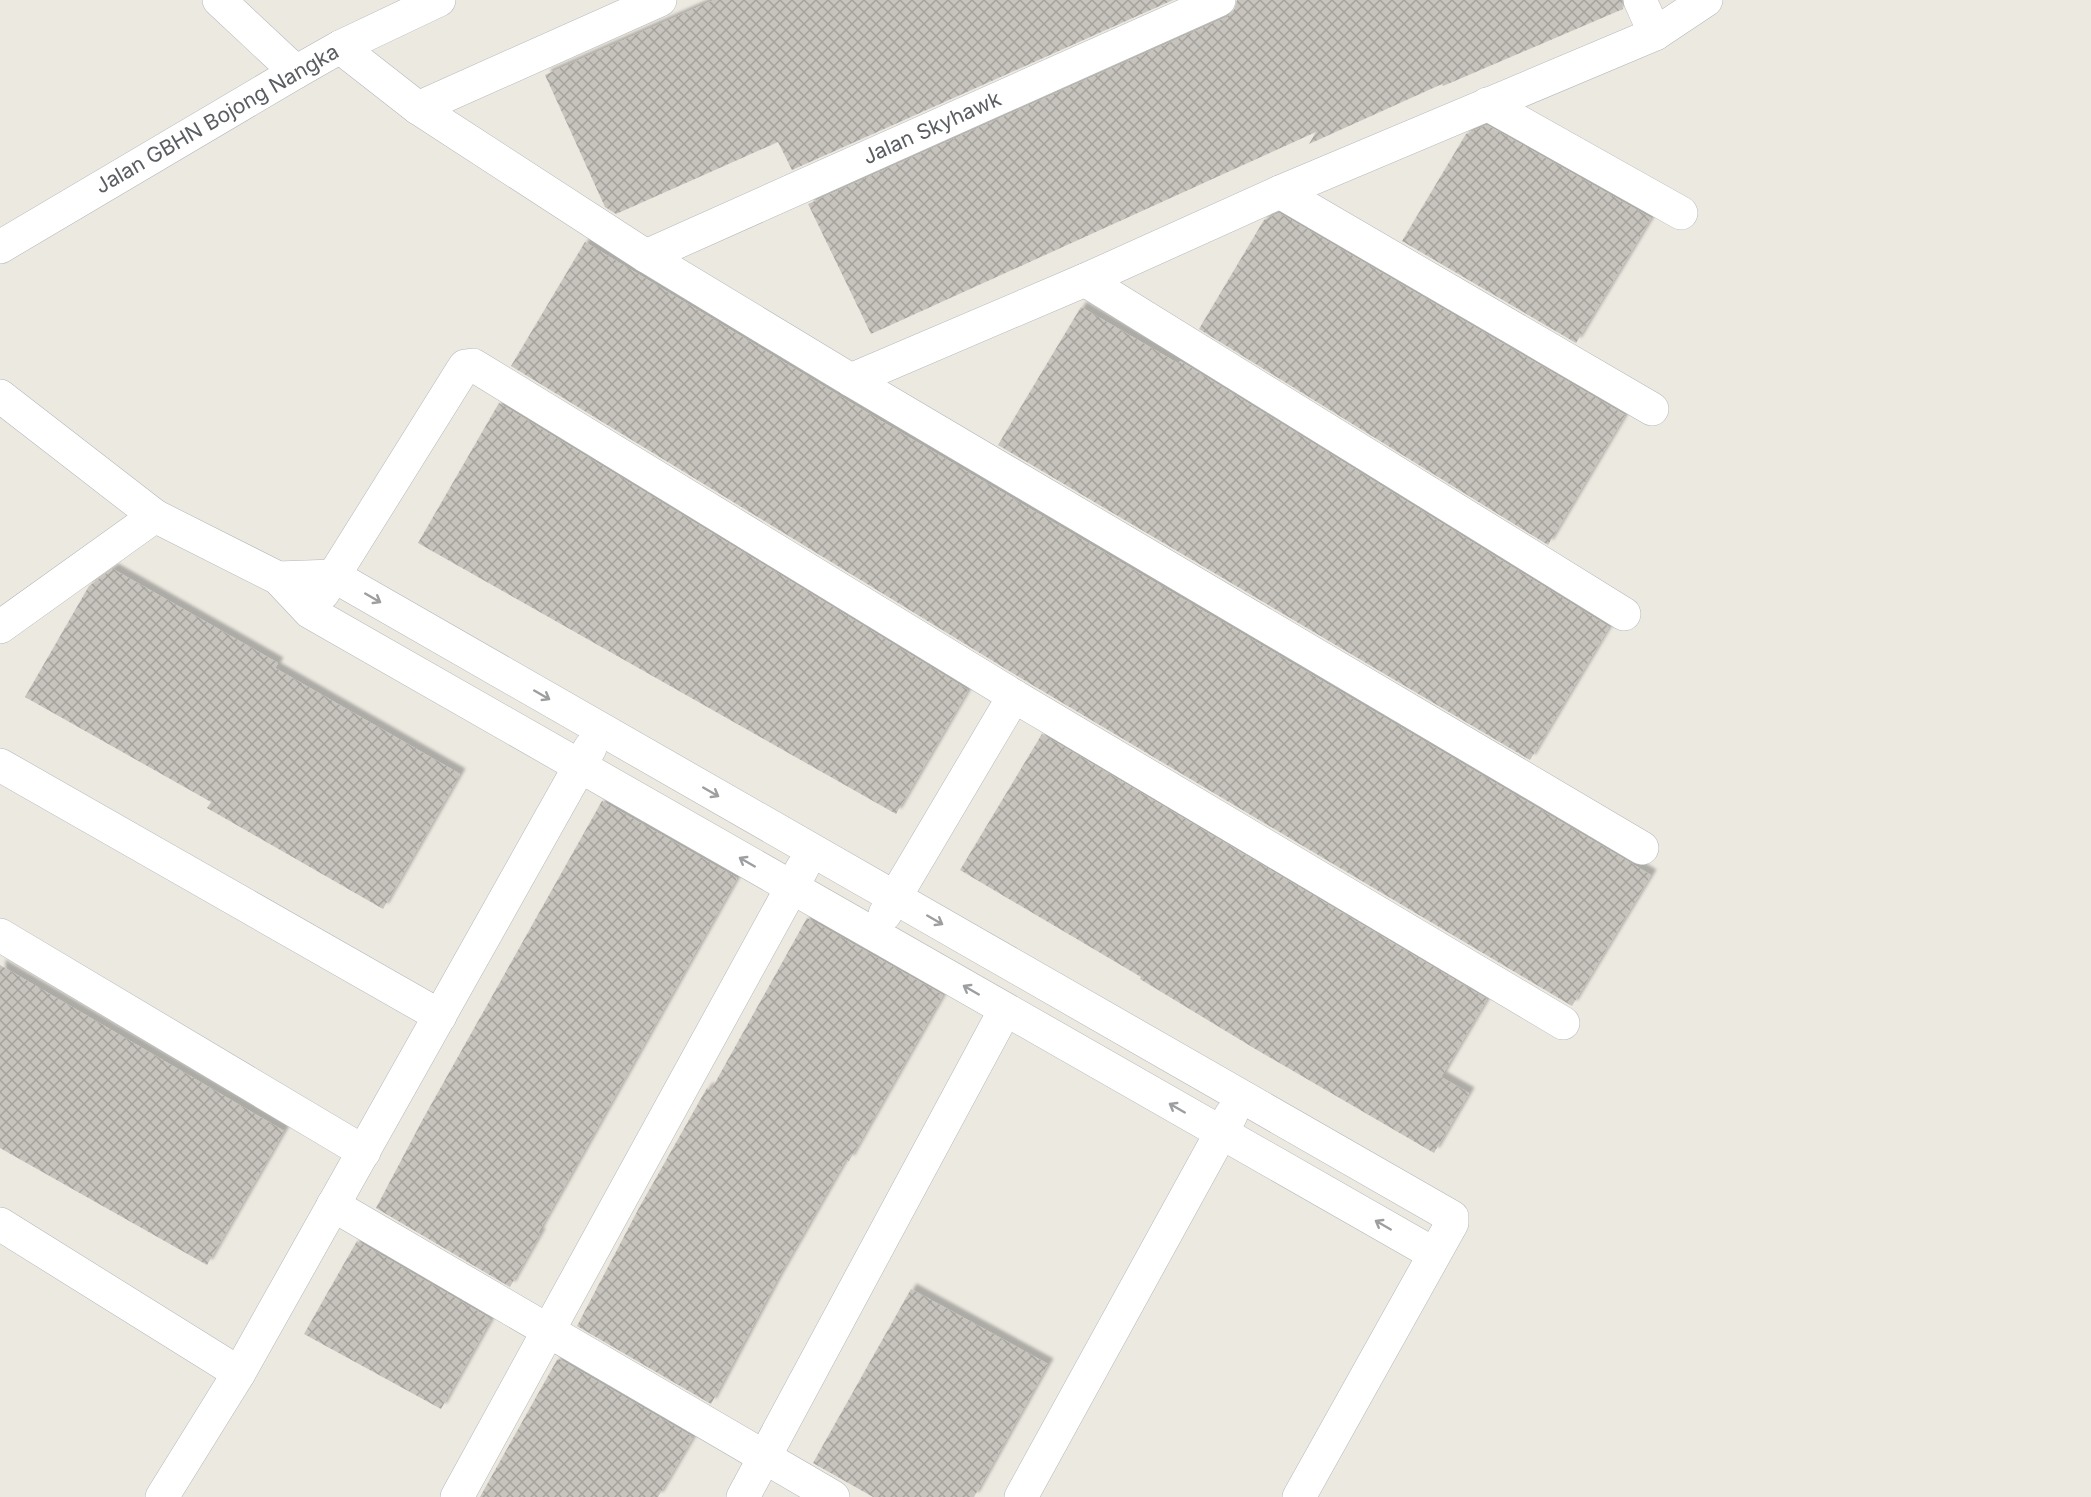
<svg xmlns="http://www.w3.org/2000/svg" width="2091" height="1497" font-family="Inter,sans-serif">
<defs>
<pattern id="building-cross-hatch" width="8" height="8" patternUnits="userSpaceOnUse" patternTransform="scale(1.5)"><rect width="8" height="8" fill="#c7c4be"/><path d="M0 0l8 8M0 8l8-8" fill="none" stroke="#a5a29e"/></pattern>
<filter id="shadow"><feDropShadow dx="5.5" dy="-5.5" stdDeviation="1.5" flood-color="#0004"/></filter>
</defs>
<rect width="100%" height="100%" fill="#ece9e1"/>
<g fill="url(#building-cross-hatch)" filter="url(#shadow)">
<path d="M714,0H1173L792,170L778,142L616,214L605,207L545,75Z"/>
<path d="M1237,0H1622L1623,9L1443,86L1442,84L1309,144L1316,132L871,334L808,204L1227,17L1234,10Z"/>
<path d="M1487,125L1651,218L1576,343L1402,241L1466,134Z"/>
<path d="M1279,213L1625,415L1548,545L1199,329L1264,220Z"/>
<path d="M585,242L876,418L1651,875L1572,1006L1024,680L511,366Z"/>
<path d="M1081,307L1179,364L1180,361L1609,627L1530,760L998,445Z"/>
<path d="M499,403L968,690L896,814L418,543Z"/>
<path d="M113,569L278,663L275,668L460,774L383,909L207,808L211,802L25,697L89,586Z"/>
<path d="M1042,734L1487,999L1441,1077L1469,1093L1434,1153L1257,1050L1140,979L1141,977L960,870Z"/>
<path d="M602,801L737,878L538,1233L540,1234L510,1287L376,1208L423,1119Z"/>
<path d="M807,918L943,995L849,1161L846,1159L778,1278L711,1404L577,1326L639,1208L707,1088L711,1090Z"/>
<path d="M0,965L284,1131L207,1265L0,1148Z"/>
<path d="M357,1241L491,1319L441,1409L304,1334Z"/>
<path d="M911,1289L1048,1364L974,1497H873L813,1463Z"/>
<path d="M559,1359L693,1437L658,1497H480L557,1360Z"/>
</g>
<g fill="none" stroke-linecap="round" stroke-linejoin="round">
<defs>
<g id="street">
<path d="M219,0L296,72"/>
<path d="M660,0L418,108L646,256L851,380L1642,848"/>
<path d="M1640,0L1655,34"/>
<path d="M340,47L418,108"/>
<path d="M1487,104L1681,213"/>
<path d="M1280,192L1652,409"/>
<path d="M646,256L1219,0"/>
<path d="M1085,280L1624,614"/>
<path d="M851,380L1085,280L1280,192L1655,34L1706,0"/>
<path d="M0,396L155,516L278,578L310,612L1434,1254"/>
<path d="M278,578L334,576L1452,1217V1223L1299,1497"/>
<path d="M323,593L461,372L465,366L473,365L1014,696L1563,1023"/>
<path d="M0,627L155,516"/>
<path d="M0,765L440,1016"/>
<path d="M885,914L1014,696"/>
<path d="M0,935L364,1152"/>
<path d="M333,1205L833,1497"/>
<path d="M0,1224L239,1373"/>
<path d="M162,1497L239,1373L590,748"/>
<path d="M457,1497L803,867"/>
<path d="M743,1497L1005,1010"/>
<path d="M1021,1497L1231,1115"/>
</g>
<path id="secondary" d="M0,247L296,72L340,47L439,0"/>
</defs>
<use href="#street" stroke="#b4b7bb" stroke-width="34"/>
<use href="#secondary" stroke="#b3b6bb" stroke-width="34"/>
<use href="#street" stroke="#fff" stroke-width="33"/>
<use href="#secondary" stroke="#fff" stroke-width="33"/>
</g>
<defs><path id="oneway-shaft" d="M-6 0H5M1.5-3L5.5 0L1.5 3" fill="none" stroke-width="1.6" stroke-linecap="round" stroke-linejoin="round" transform="scale(1.5)"/></defs>
<g stroke="#9c9ea0">
<use href="#oneway-shaft" transform="translate(373 598) rotate(30)"/>
<use href="#oneway-shaft" transform="translate(542 695) rotate(30)"/>
<use href="#oneway-shaft" transform="translate(711 792) rotate(30)"/>
<use href="#oneway-shaft" transform="translate(747 862) rotate(-150)"/>
<use href="#oneway-shaft" transform="translate(935 920) rotate(30)"/>
<use href="#oneway-shaft" transform="translate(971 990) rotate(-150)"/>
<use href="#oneway-shaft" transform="translate(1177 1108) rotate(-150)"/>
<use href="#oneway-shaft" transform="translate(1383 1225) rotate(-150)"/>
</g>
<g text-anchor="middle" stroke-width="4.5" stroke-linejoin="round" paint-order="stroke">
<g font-size="21" fill="#5a5d61" stroke="#fff">
<text transform="translate(217 119) rotate(-30)" y="7">Jalan GBHN Bojong Nangka</text>
<text transform="translate(932 128) rotate(-24)" y="7">Jalan Skyhawk</text>
</g>
</g>
</svg>
